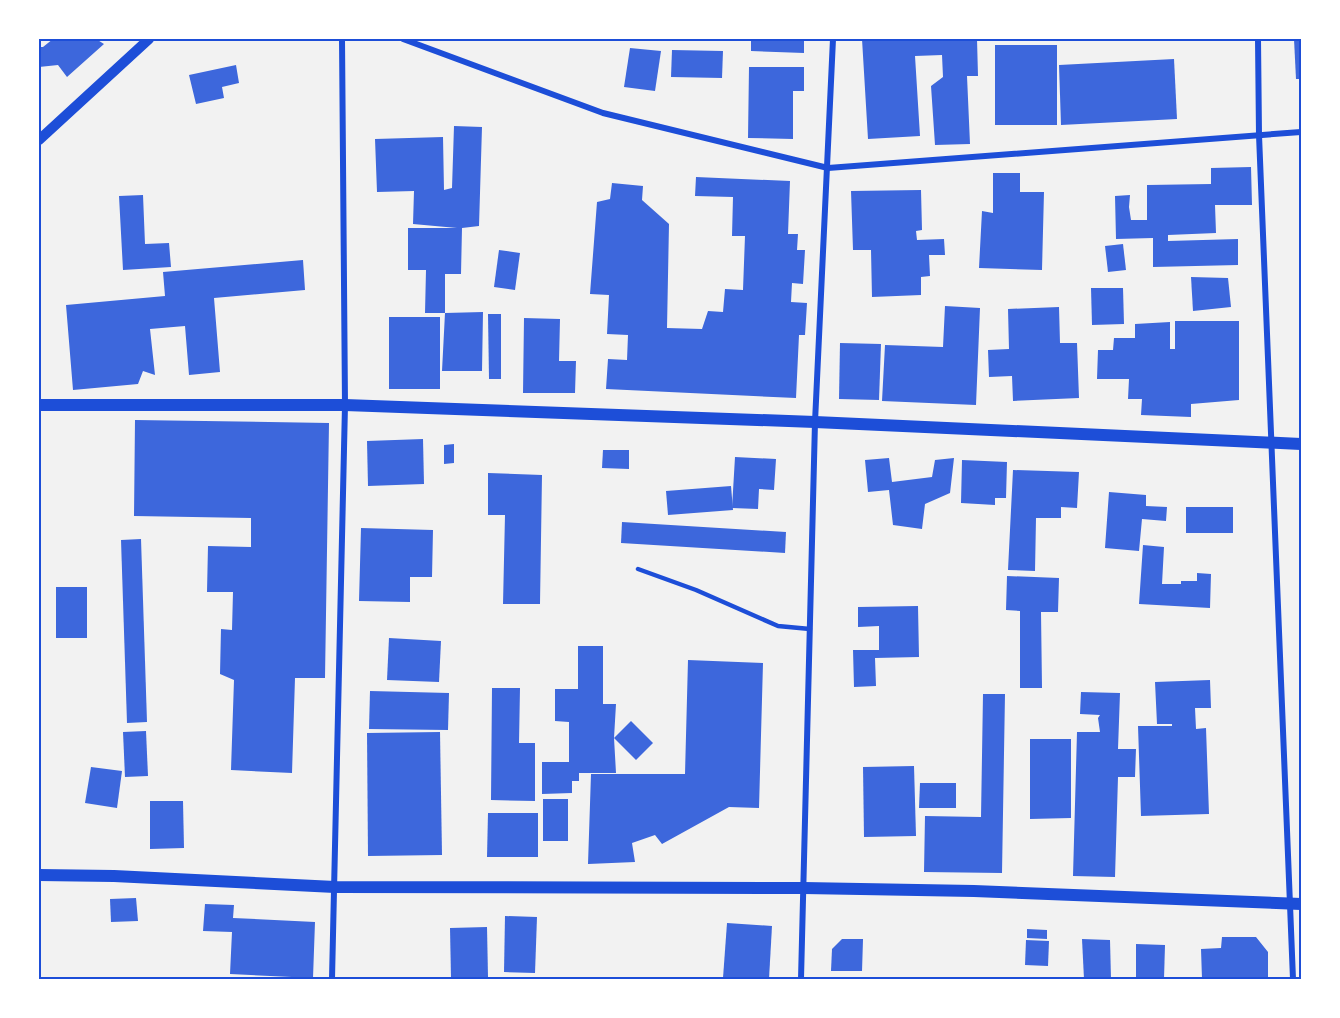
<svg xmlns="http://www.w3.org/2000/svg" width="1340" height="1018" font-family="'PT Serif',serif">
<rect width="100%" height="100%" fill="#f2f2f2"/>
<g fill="#3d67dc">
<path d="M53,39H96L104,44L67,77L58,65L39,67V47H43Z"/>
<path d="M751,39H804V53L751,51Z"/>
<path d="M862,39H977L978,76H967L970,144L935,145L931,86L943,77L942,55L915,56L920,136L868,139Z"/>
<path d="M1294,39H1301V79H1296Z"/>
<rect x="995" y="45" width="62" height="80"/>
<path d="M630,48L661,51L655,91L624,87Z"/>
<path d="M672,50L723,51L722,78L671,77Z"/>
<path d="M1174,59L1177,119L1061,125L1059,65Z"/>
<path d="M236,65L239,83L222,87L224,98L196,104L189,75Z"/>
<path d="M749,67H804V91H793V139L748,138Z"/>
<path d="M454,126L482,127L479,226L462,228L461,274H445V313L483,312L482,371H442L445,313H425L426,270H408V228H457L413,224L414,191L377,192L375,139L443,137L444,190L452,188Z"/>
<path d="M1251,167L1252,205H1215L1216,233L1168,235V241L1238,239V265L1153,267V238L1116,239L1115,196L1130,195L1129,207L1131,220H1147V185L1211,184V168Z"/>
<path d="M993,173H1020V192H1044L1042,270L979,268L982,211L993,213Z"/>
<path d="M696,177L790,181L788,234H798L797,250H805L803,284L792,283L791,302L807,303L805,335H799L796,398L606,389L608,359L627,360L628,335L607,334L609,295L590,294L597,202L610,199L612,183L643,186L642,200L669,224L667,328L702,329L708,311L723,312L725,289L743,290L745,236H732L733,197L695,196Z"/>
<path d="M921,190L922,230L916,231L917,240L944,239L945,255H929L930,276L921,277V295L872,297L871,250H853L851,191Z"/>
<path d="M143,195L145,244L169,243L171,267L123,270L119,196Z"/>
<path d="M1123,244L1126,270L1108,272L1105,246Z"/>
<path d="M499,250L520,253L515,290L494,287Z"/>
<path d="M303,260L305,290L214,298L220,372L189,375L185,326L150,329L155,375L143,371L138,384L73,390L66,305L165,296L163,272Z"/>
<path d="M1191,277L1228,278L1231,307L1193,311Z"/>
<path d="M1091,288H1123L1124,324L1092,325Z"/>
<path d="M945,306L980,308L976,405L882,401L885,345L943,347Z"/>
<path d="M1059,307L1060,343H1077L1079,398L1013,401L1012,376L989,377L988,350L1009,349L1008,309Z"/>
<path d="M488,314H501V379H489Z"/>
<rect x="389" y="317" width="51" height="72"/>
<path d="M524,318L560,319L559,361H576L575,393H523Z"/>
<path d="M1175,321H1239V400L1191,404V417L1141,415L1142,399H1128L1129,379H1097L1098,350H1113L1114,338H1135V324L1170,322V349H1175Z"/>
<path d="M840,343L881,344L879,400L839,399Z"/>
<path d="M135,420L329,423L325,678H295L292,773L231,770L234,680L220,674L221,629L232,630L233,592H207L208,546L251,547V518L134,516Z"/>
<path d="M423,439L424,484L368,486L367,441Z"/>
<path d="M454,444V463L444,464V445Z"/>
<path d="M603,450H629V469L602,468Z"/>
<path d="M735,457L776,459L774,490L759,489L758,509L732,508Z"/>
<path d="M889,458L892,482L932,477L935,460L954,458L950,493L925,504L922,529L893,525L889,490L868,492L865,460Z"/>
<path d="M962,460L1007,462L1006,498H995V505L961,503Z"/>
<path d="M1013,470L1079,472L1077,508L1061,507V518H1036L1035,571L1008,570Z"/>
<path d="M488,473L542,475L540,604H503L505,515H488Z"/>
<path d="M731,486L733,510L668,515L666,491Z"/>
<path d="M1109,492L1146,495V506L1167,507L1166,521L1142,519L1139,551L1105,548Z"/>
<rect x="1186" y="507" width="47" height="26"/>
<path d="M622,522L786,532L785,553L621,543Z"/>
<path d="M361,528L433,530L432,577H410V602L359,601Z"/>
<path d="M141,539L147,722L127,723L121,540Z"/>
<path d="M1143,545L1164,547L1162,584H1181V581H1197V573L1211,574L1210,608L1139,604Z"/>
<path d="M1007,576L1059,578L1058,612H1041L1042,688H1020V611L1006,610Z"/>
<rect x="56" y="587" width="31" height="51"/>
<path d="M918,606L919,657L875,658L876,686L854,687L853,650H879V626L858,627V607Z"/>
<path d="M389,638L441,641L439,682L387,680Z"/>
<path d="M578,646H603V704H616L614,738L616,773H579V781H572V793L542,794V762H569V722L555,721V689H578Z"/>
<path d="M688,660L763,663L759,808L729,807L662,844L655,835L632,843L635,862L588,864L591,774H685Z"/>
<path d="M1210,680L1211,708H1195L1196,729L1206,728L1209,814L1141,816L1138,726H1172V724H1157L1155,682Z"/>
<path d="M492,688H520L519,743H535V801L491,800Z"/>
<path d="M370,691L449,693L448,730L369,729Z"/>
<path d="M1081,692L1120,693L1118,749H1136L1135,777H1118L1115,877L1073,876L1077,732H1100L1098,718L1100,715L1080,714Z"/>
<path d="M983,694H1005L1002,873L924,872L925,816L981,817Z"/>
<path d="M631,721L653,743L636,760L614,738Z"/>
<path d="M146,731L148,776L125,777L123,732Z"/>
<path d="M440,732L442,855L368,856L367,733Z"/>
<path d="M1030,739H1071V818L1030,819Z"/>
<path d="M914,766L916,836L864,837L863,767Z"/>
<path d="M91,767L122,771L117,808L85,803Z"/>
<path d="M920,783H956V808H919Z"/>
<rect x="543" y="799" width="25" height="42"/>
<path d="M150,801H183L184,848L150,849Z"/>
<path d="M488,813H538V857H487Z"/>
<path d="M136,898L138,921L111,922L110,899Z"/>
<path d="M205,904L234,905L233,918L315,922L313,978L230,974L232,932L203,931Z"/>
<path d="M505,916L537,917L535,973L504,972Z"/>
<path d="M727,923L772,926L769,979L723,978Z"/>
<path d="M487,927L488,977L451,978L450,928Z"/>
<path d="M1027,929L1047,930V939L1027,938Z"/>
<path d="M1222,937H1256L1268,952V979H1202L1201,949L1221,948Z"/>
<path d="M842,939H863L862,971H831L832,949Z"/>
<path d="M1082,939L1110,940L1111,979H1084Z"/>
<path d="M1026,940L1049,941L1048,966L1025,965Z"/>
<path d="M1136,944L1165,945L1164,979H1136Z"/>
</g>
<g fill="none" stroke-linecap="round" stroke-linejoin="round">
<path stroke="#1d4ed8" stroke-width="4.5" d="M638,569L696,590L778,626L810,629"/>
<g stroke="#1d4ed8" stroke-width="6">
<path d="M403,39L603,113L828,168L1301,132"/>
<path d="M1258,39L1259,135L1293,979"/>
<path d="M332,979L345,405L342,39"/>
<path d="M801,979L815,422L833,39"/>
</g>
<path stroke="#1d4ed8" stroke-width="10" d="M39,140L149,39"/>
<g stroke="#1d4ed8" stroke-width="12">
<path d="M39,405H345L815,422L1301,444"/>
<path d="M39,875L114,876L335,887L804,888L974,891L1301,904"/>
</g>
</g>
<rect width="1340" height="1018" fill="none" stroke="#ffffff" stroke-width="81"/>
<rect x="40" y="40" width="1260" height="938" fill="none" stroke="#1d4ed8" stroke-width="2"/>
</svg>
